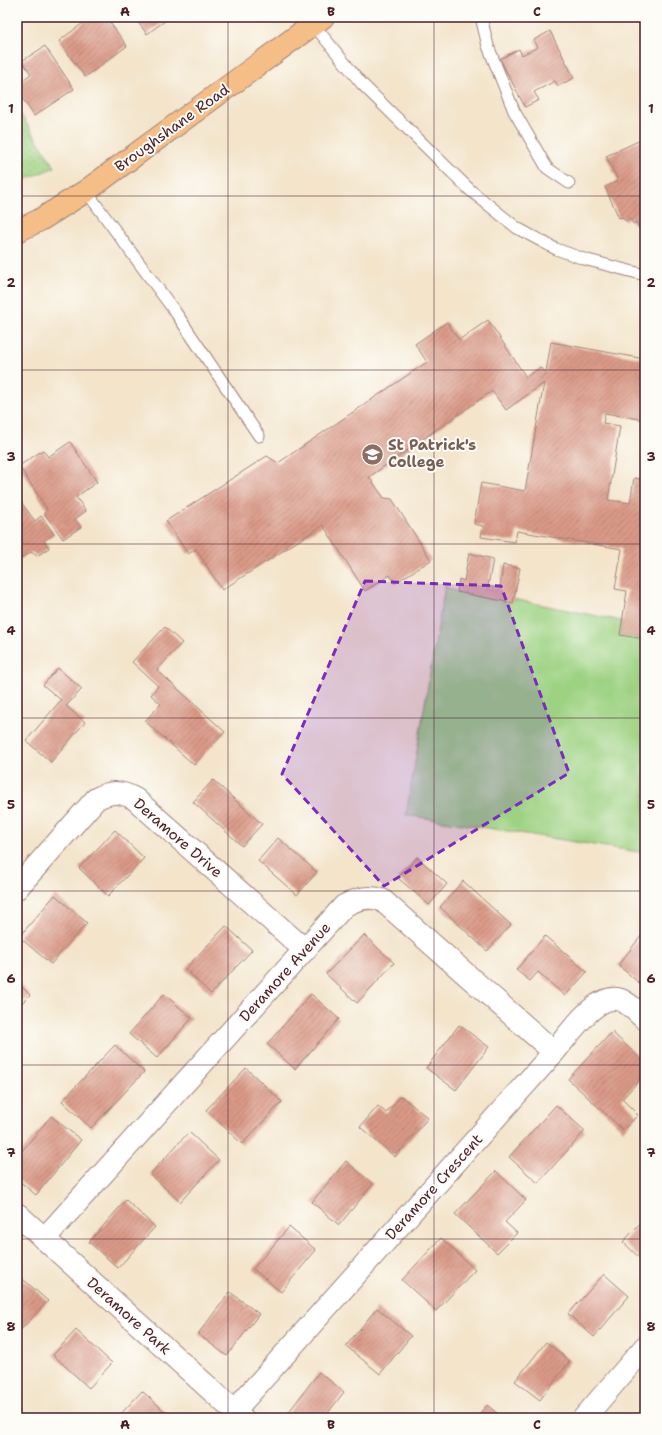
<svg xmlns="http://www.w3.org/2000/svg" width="662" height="1435" font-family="'Shantell Sans',sans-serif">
<defs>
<pattern id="green-dots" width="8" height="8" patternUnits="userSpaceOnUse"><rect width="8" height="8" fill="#9dd282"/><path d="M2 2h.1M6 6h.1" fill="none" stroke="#89b470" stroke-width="1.8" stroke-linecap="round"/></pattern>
<pattern id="building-hatch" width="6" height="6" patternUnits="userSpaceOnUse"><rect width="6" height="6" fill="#da9a87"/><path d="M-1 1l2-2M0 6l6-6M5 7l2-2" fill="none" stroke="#b37d6f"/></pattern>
</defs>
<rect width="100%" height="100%" fill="#fdfcf7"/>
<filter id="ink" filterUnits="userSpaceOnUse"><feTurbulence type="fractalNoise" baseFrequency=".025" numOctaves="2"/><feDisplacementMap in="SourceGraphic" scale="8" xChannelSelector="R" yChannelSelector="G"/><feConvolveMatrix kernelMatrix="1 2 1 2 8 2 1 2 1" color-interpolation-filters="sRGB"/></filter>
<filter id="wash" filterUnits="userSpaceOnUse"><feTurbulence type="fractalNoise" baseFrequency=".012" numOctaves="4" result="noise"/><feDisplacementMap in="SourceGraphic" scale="16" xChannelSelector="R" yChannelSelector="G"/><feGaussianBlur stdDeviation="0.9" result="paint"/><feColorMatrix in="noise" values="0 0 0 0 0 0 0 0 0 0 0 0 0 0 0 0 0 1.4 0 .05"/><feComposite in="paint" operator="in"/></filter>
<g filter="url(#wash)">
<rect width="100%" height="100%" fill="#f3e4ca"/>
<path fill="url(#green-dots)" stroke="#747856" d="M17,109L55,167L17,183Z"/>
<path fill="#9dd282" stroke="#747856" d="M445,586L457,592L512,603L513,599L622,621L620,635L645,639V853L406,815Z"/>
<g id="blocks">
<g fill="url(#building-hatch)">
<path d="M91,17H106L127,46L85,77L59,41Z"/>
<path d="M134,17H170L147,34Z"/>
<path d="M550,31L574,78L558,86L555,81L534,92L539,100L525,107L500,59L519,49L522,55L538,47L534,40Z"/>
<path d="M45,46L74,89L34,116L17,90V84L31,74L22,61Z"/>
<path d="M645,138V241L636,222L633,224L630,218L625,221L623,217L619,218L605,187L618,181L606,156Z"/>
<path d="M488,320L526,377L540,368L546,372L551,342L645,359V420L605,413L603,423L620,426L608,500L630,503L634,478L645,480V639L620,635L627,591L615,589L622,549L517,531L515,542L481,537L483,526L474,524L481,483L525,491L544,383L506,410L492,391L369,477L384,498L392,499L431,560L395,583L390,575L365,591L323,525L222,590L196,549L188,554L166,521L267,456L278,463L427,362L415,344L447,322L459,340Z"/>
<path d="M70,442L97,482L76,497L86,511L75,519L81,527L63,539L44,513L47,509L19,466L43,450L48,457Z"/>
<path d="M17,497L35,521L41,516L54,534L44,541L49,548L37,556L31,552L17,561Z"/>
<path d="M469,553L493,559L488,586L500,588L503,565L520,568L513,603L457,592L459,579L464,581Z"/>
<path d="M165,627L182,643L157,670L225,732L194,765L145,721L161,704L151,695L158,686L132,662Z"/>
<path d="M58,668L82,689L66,706L85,722L51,762L26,741L61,700L43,685Z"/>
<path d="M213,780L262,824L242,846L193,802Z"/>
<path d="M115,830L144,858L108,896L79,868Z"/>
<path d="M278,838L317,872L297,895L258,861Z"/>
<path d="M417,857L447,884L429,905L398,878Z"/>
<path d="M463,881L511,925L487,951L440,907Z"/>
<path d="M55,895L87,923L51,964L19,937Z"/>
<path d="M226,926L252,950L211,994L185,969Z"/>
<path d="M364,935L394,963L357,1003L326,974Z"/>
<path d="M642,935L645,937V988L618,965Z"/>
<path d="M545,936L587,972L565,996L538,972L530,981L516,970Z"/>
<path d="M17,982L30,995L17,1008Z"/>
<path d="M164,994L192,1018L157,1058L129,1034Z"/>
<path d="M311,994L339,1019L295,1069L267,1044Z"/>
<path d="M459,1025L489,1047L456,1090L426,1068Z"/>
<path d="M612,1032L645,1063V1074L622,1099L638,1115L623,1130L568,1079Z"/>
<path d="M115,1045L144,1072L91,1128L62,1101Z"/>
<path d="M246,1068L282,1102L242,1144L206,1110Z"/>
<path d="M401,1096L428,1118L395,1157L360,1127L378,1106L386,1113Z"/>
<path d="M556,1105L585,1131L538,1183L509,1157Z"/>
<path d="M51,1116L81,1140L36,1195L17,1179V1157Z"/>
<path d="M189,1132L219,1160L180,1202L150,1174Z"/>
<path d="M346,1161L373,1184L339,1225L312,1202Z"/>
<path d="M496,1171L526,1200L505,1222L517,1233L497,1253L455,1214Z"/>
<path d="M126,1200L155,1227L118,1268L89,1242Z"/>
<path d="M645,1218V1263L623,1242Z"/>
<path d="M289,1227L316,1250L281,1292L253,1269Z"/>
<path d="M441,1238L475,1270L436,1311L402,1280Z"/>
<path d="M17,1274L48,1301L17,1334Z"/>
<path d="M604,1274L629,1296L594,1337L568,1314Z"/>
<path d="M230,1292L259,1314L227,1356L198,1334Z"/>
<path d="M377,1308L411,1336L380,1374L346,1346Z"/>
<path d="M76,1330L112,1363L89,1388L53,1355Z"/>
<path d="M546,1342L570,1361L540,1400L515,1381Z"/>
<path d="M319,1372L344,1392L324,1418H295L288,1413Z"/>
<path d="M142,1391L160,1407L172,1418H121L119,1416Z"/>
<path d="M487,1405L503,1418H476Z"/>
</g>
</g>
</g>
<g filter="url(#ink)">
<use href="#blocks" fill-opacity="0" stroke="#9e827a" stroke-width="1"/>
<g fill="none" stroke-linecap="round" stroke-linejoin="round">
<defs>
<g id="lane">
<path d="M481,17L488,46L514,111L547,168L569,183"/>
<path d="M313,24L362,84L470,190L517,228L556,249L584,259L645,275"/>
<path d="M86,191L176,313L259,436"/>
</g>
<g id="street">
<path d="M17,888L96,799C110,791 121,791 135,799L305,950"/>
<path d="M17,1214L242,1418"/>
<path d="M44,1239L344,906C356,899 368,895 382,900L554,1052"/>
<path d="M234,1411L554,1052C568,1036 597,991 621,1000C630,1004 638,1013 645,1019"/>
<path d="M584,1418L645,1347"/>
</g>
<path id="primary" d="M17,231L40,220L86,191L323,17"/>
</defs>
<use href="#lane" stroke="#9e827a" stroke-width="13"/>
<use href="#street" stroke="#9e827a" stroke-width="24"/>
<use href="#primary" stroke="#9e827a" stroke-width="24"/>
<use href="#lane" stroke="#fff" stroke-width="11"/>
<use href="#street" stroke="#fff" stroke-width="22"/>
<use href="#primary" stroke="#f6be87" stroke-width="22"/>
</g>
</g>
<path fill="#7b2cbf" fill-opacity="0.2" stroke="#7b2cbf" stroke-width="3" stroke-dasharray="8 5" stroke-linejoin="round" d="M365,581L501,586L569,773L384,886L282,774Z"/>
<path fill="none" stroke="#4a1f2b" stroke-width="1" stroke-opacity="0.55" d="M228,17V1418M434,17V1418M17,196H645M17,370H645M17,544H645M17,718H645M17,891H645M17,1065H645M17,1239H645"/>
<defs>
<symbol id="school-disc" viewBox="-11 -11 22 22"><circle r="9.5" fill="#8d6e63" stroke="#fdfcf7"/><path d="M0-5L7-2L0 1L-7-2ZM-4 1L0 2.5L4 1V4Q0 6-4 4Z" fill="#fff"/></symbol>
</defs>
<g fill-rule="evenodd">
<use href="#school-disc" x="360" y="442" width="25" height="25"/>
</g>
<g text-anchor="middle" stroke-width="4" stroke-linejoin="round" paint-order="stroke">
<g font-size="15" fill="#4a1f2b" stroke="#fdfcf7">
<text transform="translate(172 128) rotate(-36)" y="5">Broughshane Road</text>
<text transform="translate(178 838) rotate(41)" y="5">Deramore Drive</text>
<text transform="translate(285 972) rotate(-48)" y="5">Deramore Avenue</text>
<text transform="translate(434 1187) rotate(-48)" y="5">Deramore Crescent</text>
<text transform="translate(129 1316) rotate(42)" y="5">Deramore Park</text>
</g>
<g font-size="15" font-weight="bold" fill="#785e54" stroke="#fdfcf7" text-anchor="start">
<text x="388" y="450">St Patrick's<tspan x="388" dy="17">College</tspan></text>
</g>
</g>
<rect width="662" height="1435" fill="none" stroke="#fdfcf7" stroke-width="44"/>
<rect x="22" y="22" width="618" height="1391" fill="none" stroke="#4a1f2b" stroke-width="1.5"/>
<g font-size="13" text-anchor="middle" font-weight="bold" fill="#4a1f2b">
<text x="125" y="16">A</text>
<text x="331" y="16">B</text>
<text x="537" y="16">C</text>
<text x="11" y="113">1</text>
<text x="651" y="113">1</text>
<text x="11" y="287">2</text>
<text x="651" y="287">2</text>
<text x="11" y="461">3</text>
<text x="651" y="461">3</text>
<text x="11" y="635">4</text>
<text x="651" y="635">4</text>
<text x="11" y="809">5</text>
<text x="651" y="809">5</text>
<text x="11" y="983">6</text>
<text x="651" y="983">6</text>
<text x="11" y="1157">7</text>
<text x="651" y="1157">7</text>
<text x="11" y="1331">8</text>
<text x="651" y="1331">8</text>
<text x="125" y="1429">A</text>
<text x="331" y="1429">B</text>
<text x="537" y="1429">C</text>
</g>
</svg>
